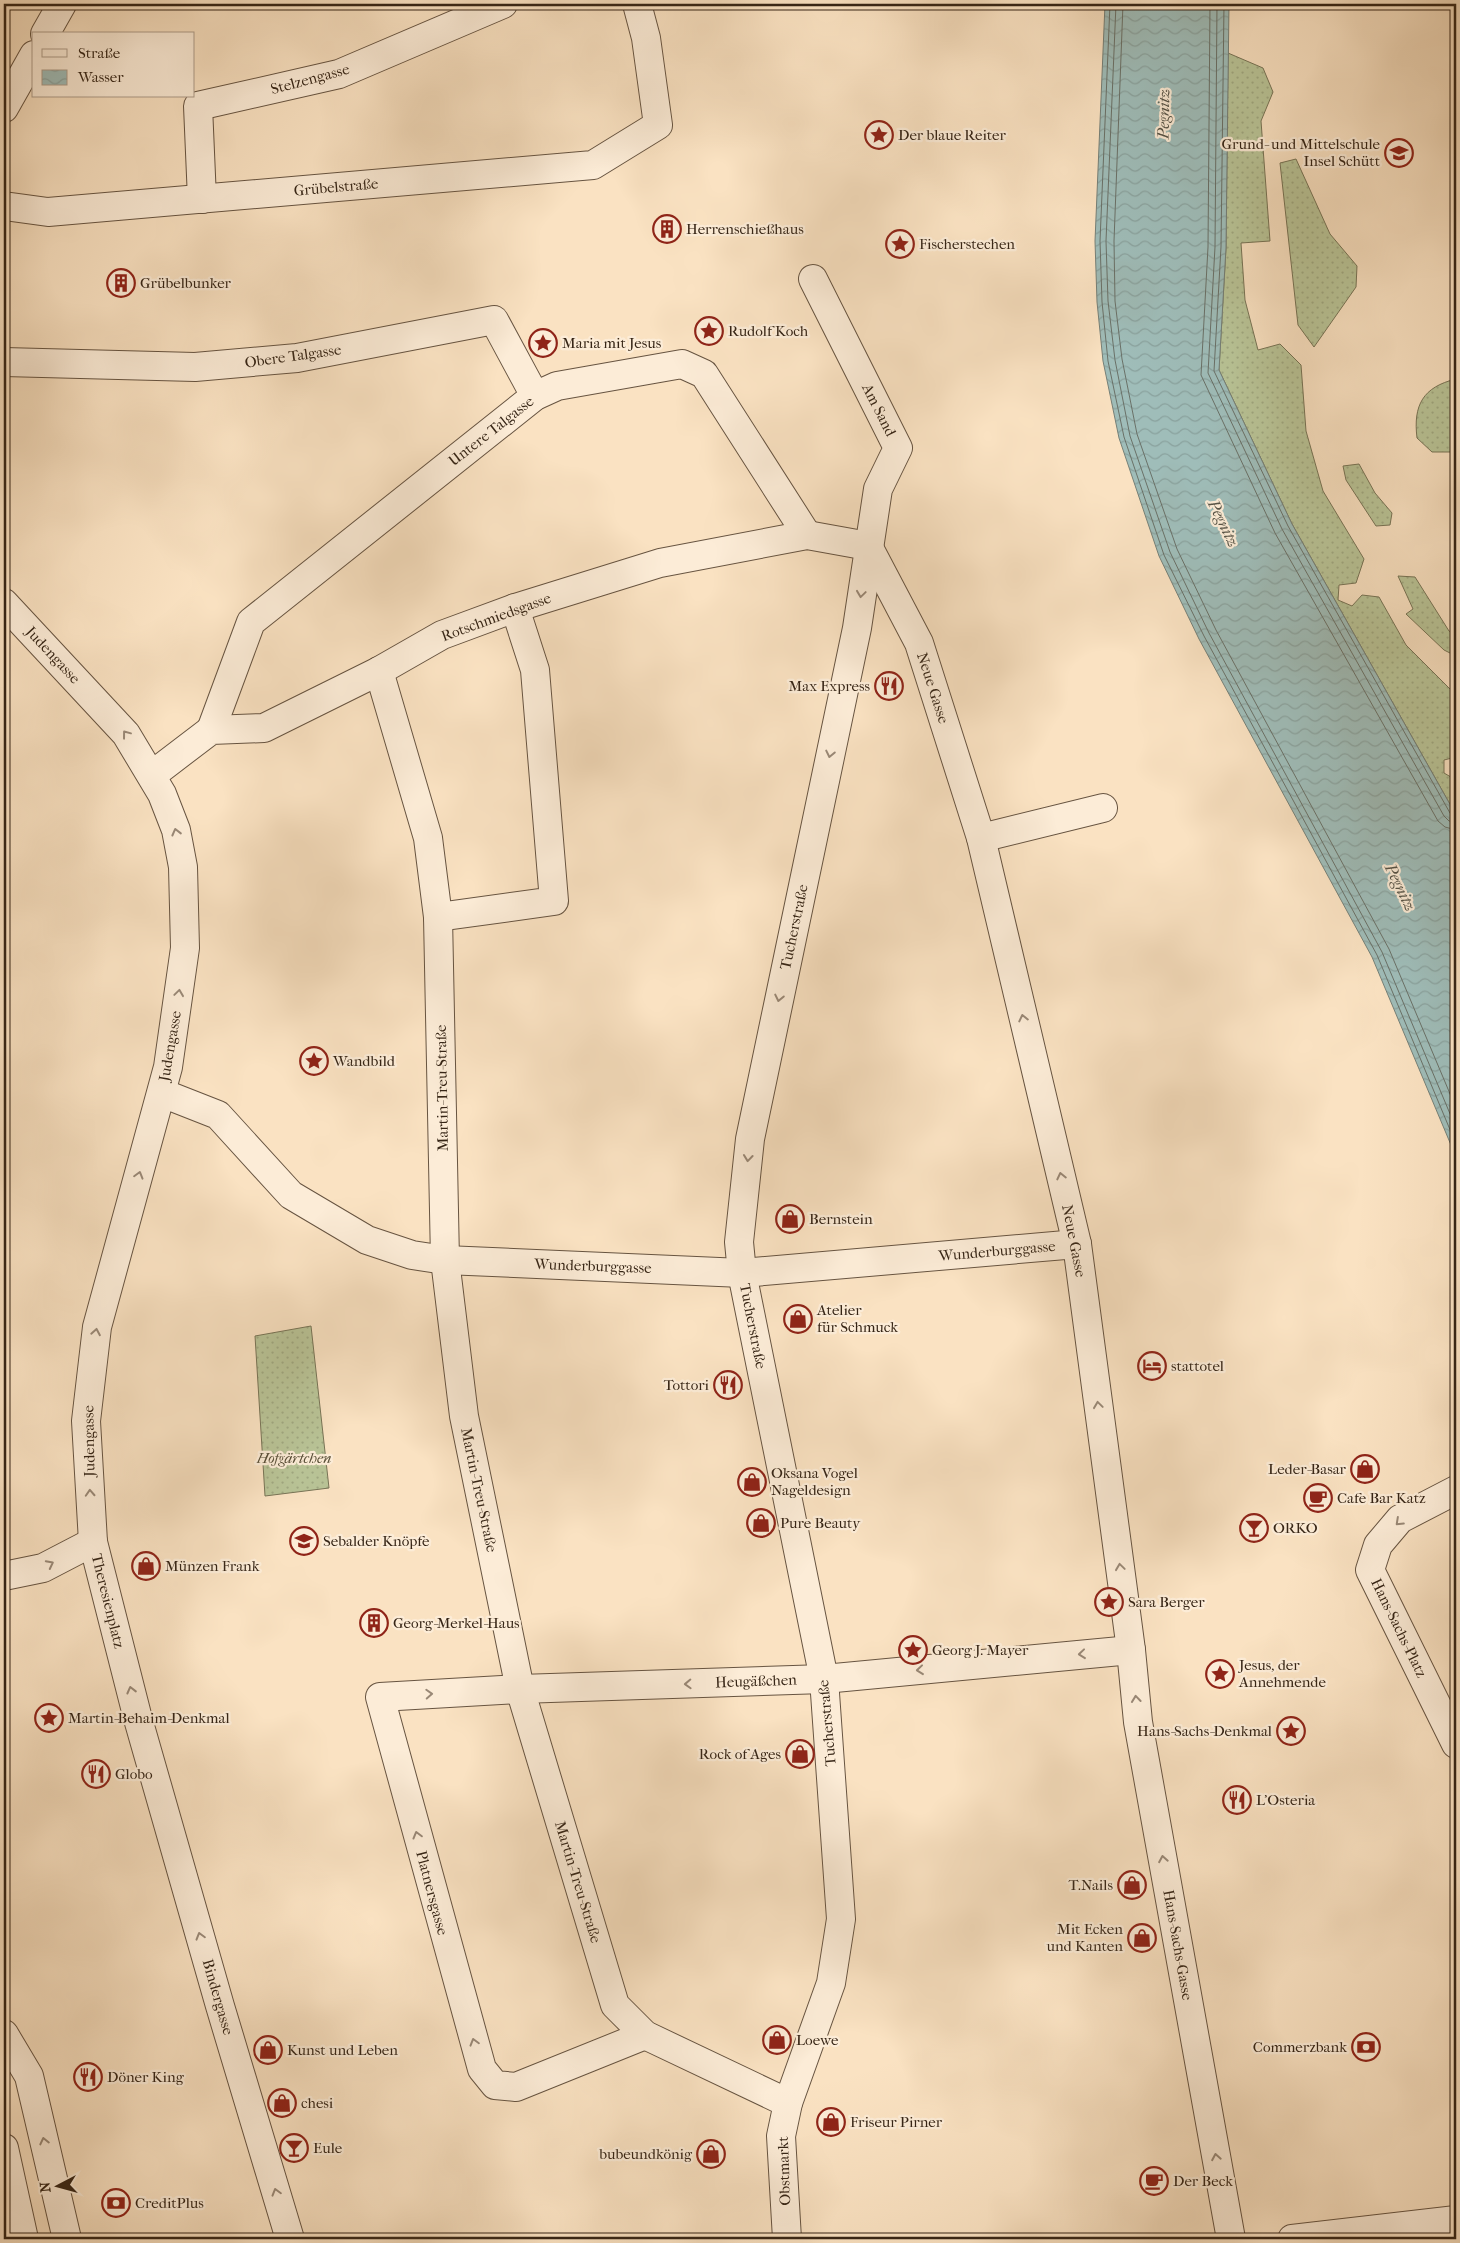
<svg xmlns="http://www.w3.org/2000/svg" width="1460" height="2243" font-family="'IM FELL French Canon',serif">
<defs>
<pattern id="grass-dots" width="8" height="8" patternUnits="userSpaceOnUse" patternTransform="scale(1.25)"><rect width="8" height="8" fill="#b9c497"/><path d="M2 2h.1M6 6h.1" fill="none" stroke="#a0a881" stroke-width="1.8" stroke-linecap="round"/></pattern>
<pattern id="water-waves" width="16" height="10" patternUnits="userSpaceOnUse" patternTransform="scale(1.25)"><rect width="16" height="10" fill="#9fbdb9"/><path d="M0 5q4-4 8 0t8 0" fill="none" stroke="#8aa29e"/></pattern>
</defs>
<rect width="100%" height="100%" fill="#fae2c2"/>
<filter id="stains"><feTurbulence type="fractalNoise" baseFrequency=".004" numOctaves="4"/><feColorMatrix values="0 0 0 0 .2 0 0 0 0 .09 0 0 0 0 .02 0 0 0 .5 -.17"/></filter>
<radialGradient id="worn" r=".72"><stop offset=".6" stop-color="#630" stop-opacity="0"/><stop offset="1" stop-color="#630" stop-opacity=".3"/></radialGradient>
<g fill="url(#grass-dots)" stroke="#787456">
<path d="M1228,53L1263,68L1273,92L1261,121L1270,241L1241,243L1245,300L1258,350L1280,344L1301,365L1306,431L1323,491L1364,559L1356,583L1339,585L1338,600L1352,606L1362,595L1379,597L1406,645L1456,695V757L1444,760V773L1456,780V815L1292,524L1219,370L1226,248Z"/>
<path d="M1296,159L1330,234L1357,266L1356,287L1314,347L1298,325L1280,163Z"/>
<path d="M1456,379V452H1432L1417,438C1413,405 1423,387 1456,379Z"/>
<path d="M1359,464L1375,493L1392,513L1390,525L1376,526L1346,480L1343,466Z"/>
<path d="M1398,576L1415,577L1449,631L1456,635V656L1444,650L1406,614L1413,609Z"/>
<path d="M311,1326L329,1488L265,1496L255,1336Z"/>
</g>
<path fill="url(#water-waves)" stroke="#758078" d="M1105,4H1229L1226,248L1219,370L1292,524L1456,815V1163L1451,1145L1372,957L1199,639L1159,556L1119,438L1103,361L1097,302L1095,241Z"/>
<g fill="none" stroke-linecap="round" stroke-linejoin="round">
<g stroke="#6a7168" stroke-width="1">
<path d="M1110,4L1100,241L1102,302L1108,361L1124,437L1164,555L1204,636L1377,955L1456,1144"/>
<path d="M1116,4L1106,241L1108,301L1115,360L1130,436L1170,552L1209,633L1382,952L1456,1128"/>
<path d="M1123,4L1114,241L1115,301L1122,359L1137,434L1177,549L1216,630L1389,949L1456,1108"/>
<path d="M1210,4L1208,247L1201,375L1275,533L1438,821L1445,827L1456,830"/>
<path d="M1217,4L1215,247L1208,373L1282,529L1444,816L1449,821L1456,822"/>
<path d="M1224,4L1221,247L1214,371L1288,526L1450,813L1456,816"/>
</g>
<defs>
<g id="minor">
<path d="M45,34L62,4"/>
<path d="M4,108L34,55"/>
<path d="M202,199L198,106L339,74L503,4"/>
<path d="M4,206L48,212L593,165L658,125L646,38L637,4"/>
<path d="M4,362L195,367L297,358L494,320L535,396"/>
<path d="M868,546L919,643L981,838L1077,1244L1131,1650L1138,1722L1231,2239"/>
<path d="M4,603L126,734L162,794L176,830L183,867L185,948L168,1067L97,1327L86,1421L93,1542L138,1719L220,2006L290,2239"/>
<path d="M379,671L428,838L438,917L445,1260L464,1416L520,1689L615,2005L645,2035L788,2103"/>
<path d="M211,730L251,622L535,396L557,386L682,364L704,374L807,535"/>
<path d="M152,775L211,730L264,728L379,671L442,635L515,608L660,563L807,535L868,546"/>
<path d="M981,838L1103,808"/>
<path d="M438,917L554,901L535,670L515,608"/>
<path d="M162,1093L218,1115L291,1195L367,1240L412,1255L445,1260L742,1273L1077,1244"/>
<path d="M1456,1490L1400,1519L1378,1545L1370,1570L1456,1744"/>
<path d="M4,1576L43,1568L93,1542"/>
<path d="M645,2035L516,2087L495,2085L482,2069L380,1697L520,1689L824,1679L1131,1650"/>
<path d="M787,2239L781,2136L788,2103L831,1983L841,1919L824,1679L742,1273L739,1242L750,1139L857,628L878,489L898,448L813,279"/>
<path d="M1292,2239L1456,2220"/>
</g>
<g id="tertiary">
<path d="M4,2034L29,2076L67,2239"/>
<path d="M4,2148L24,2239"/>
</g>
</defs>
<use href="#minor" stroke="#675441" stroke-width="30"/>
<use href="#tertiary" stroke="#675441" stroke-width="30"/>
<use href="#minor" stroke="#fcecd7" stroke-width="28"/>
<use href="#tertiary" stroke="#fcecd7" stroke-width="28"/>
</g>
<defs><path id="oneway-chevron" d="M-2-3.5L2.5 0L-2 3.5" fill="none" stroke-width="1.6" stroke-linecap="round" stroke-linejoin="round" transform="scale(1.25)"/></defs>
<g stroke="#998876">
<use href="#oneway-chevron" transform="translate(861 594) rotate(98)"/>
<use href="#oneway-chevron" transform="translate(126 734) rotate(-127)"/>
<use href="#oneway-chevron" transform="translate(830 754) rotate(102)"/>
<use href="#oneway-chevron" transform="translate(176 832) rotate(-104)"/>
<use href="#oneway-chevron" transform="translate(179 993) rotate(-82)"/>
<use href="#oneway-chevron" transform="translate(779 998) rotate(102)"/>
<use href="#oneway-chevron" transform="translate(1023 1018) rotate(-103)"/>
<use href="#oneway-chevron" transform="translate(748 1158) rotate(96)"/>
<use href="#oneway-chevron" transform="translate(139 1175) rotate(-74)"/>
<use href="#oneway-chevron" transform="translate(1061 1176) rotate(-103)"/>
<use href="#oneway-chevron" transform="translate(96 1332) rotate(-80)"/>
<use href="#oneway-chevron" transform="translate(1098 1405) rotate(-98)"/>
<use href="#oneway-chevron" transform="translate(90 1493) rotate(-93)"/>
<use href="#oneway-chevron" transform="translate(1399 1522) rotate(137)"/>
<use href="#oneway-chevron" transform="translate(50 1564) rotate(-27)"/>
<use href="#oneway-chevron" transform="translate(1120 1567) rotate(-98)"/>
<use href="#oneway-chevron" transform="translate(1082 1654) rotate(174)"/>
<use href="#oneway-chevron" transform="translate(920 1670) rotate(174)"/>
<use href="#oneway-chevron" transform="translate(688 1684) rotate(178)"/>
<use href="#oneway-chevron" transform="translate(131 1690) rotate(-104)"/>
<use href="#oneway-chevron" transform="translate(429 1694) rotate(-3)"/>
<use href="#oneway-chevron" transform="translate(1136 1699) rotate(-96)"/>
<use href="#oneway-chevron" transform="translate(417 1835) rotate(-105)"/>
<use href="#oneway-chevron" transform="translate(1163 1859) rotate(-100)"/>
<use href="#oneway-chevron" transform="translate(200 1936) rotate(-106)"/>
<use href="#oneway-chevron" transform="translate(474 2042) rotate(-106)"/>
<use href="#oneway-chevron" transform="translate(44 2141) rotate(-103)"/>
<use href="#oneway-chevron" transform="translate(1216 2157) rotate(-100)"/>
<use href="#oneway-chevron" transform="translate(276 2192) rotate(-106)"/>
</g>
<defs>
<symbol id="sight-ring" viewBox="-11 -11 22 22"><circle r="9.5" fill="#fcecd7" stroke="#8f2418" stroke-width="1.5"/><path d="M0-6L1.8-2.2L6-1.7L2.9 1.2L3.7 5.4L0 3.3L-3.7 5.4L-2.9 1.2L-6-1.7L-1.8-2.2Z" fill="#8f2418"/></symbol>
<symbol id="school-ring" viewBox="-11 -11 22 22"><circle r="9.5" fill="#fcecd7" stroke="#8f2418" stroke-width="1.5"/><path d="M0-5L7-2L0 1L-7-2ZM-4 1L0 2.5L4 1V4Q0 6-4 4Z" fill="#8f2418"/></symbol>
<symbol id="building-ring" viewBox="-11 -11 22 22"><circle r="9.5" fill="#fcecd7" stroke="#8f2418" stroke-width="1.5"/><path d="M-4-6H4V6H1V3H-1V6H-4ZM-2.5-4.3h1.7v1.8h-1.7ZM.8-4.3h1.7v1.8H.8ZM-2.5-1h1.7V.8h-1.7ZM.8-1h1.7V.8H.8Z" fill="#8f2418"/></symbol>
<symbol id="restaurant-ring" viewBox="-11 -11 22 22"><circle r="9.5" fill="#fcecd7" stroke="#8f2418" stroke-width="1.5"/><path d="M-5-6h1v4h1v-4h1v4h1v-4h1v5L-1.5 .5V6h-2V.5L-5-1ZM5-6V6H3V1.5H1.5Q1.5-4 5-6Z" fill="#8f2418"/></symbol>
<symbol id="shop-ring" viewBox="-11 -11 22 22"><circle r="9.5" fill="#fcecd7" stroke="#8f2418" stroke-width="1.5"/><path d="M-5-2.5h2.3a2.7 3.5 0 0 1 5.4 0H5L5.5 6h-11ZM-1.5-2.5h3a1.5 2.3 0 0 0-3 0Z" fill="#8f2418"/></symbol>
<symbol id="hotel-ring" viewBox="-11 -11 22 22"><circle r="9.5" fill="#fcecd7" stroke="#8f2418" stroke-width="1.5"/><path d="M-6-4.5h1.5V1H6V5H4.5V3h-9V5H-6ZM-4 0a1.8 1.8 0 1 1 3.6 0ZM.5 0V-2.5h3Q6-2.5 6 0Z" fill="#8f2418"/></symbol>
<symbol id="cafe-ring" viewBox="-11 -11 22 22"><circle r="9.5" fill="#fcecd7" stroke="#8f2418" stroke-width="1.5"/><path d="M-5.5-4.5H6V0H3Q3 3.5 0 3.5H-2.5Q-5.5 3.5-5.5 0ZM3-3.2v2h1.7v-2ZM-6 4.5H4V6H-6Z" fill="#8f2418"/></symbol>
<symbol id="bar-ring" viewBox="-11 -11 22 22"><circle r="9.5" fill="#fcecd7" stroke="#8f2418" stroke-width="1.5"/><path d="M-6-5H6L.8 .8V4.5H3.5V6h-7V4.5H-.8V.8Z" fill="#8f2418"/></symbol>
<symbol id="bank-ring" viewBox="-11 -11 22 22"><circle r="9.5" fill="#fcecd7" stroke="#8f2418" stroke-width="1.5"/><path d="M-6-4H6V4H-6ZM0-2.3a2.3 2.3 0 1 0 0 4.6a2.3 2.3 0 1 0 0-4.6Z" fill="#8f2418"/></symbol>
</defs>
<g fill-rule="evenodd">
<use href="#sight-ring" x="863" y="119" width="32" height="32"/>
<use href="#school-ring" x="1383" y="137" width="32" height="32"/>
<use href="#building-ring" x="651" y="213" width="32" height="32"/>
<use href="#sight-ring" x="884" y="228" width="32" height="32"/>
<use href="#building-ring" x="105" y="267" width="32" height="32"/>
<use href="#sight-ring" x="693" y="315" width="32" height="32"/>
<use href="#sight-ring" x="527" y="327" width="32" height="32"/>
<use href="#restaurant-ring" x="873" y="670" width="32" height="32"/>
<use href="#sight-ring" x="298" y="1045" width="32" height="32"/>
<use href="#shop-ring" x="774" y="1203" width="32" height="32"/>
<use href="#shop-ring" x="782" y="1303" width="32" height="32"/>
<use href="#hotel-ring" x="1136" y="1350" width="32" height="32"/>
<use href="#restaurant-ring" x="712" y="1369" width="32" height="32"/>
<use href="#shop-ring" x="1349" y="1453" width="32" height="32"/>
<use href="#shop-ring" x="736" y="1466" width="32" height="32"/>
<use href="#cafe-ring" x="1302" y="1482" width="32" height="32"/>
<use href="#shop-ring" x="745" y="1507" width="32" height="32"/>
<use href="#bar-ring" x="1238" y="1512" width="32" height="32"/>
<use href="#school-ring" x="288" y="1525" width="32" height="32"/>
<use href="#shop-ring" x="130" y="1550" width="32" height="32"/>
<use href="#sight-ring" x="1093" y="1586" width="32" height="32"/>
<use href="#building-ring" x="358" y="1607" width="32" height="32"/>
<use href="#sight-ring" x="897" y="1634" width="32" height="32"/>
<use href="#sight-ring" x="1204" y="1658" width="32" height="32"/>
<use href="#sight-ring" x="33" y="1702" width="32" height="32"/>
<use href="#sight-ring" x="1275" y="1715" width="32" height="32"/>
<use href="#shop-ring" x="784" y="1738" width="32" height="32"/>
<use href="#restaurant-ring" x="80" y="1758" width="32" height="32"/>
<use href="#restaurant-ring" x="1221" y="1784" width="32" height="32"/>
<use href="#shop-ring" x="1116" y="1869" width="32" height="32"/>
<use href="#shop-ring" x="1126" y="1922" width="32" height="32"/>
<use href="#shop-ring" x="761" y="2024" width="32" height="32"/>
<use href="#bank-ring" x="1350" y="2031" width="32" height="32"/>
<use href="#shop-ring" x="252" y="2034" width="32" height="32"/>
<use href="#restaurant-ring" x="72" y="2061" width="32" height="32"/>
<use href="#shop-ring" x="266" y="2087" width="32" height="32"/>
<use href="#shop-ring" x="815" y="2106" width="32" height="32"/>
<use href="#bar-ring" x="278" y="2132" width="32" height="32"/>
<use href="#shop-ring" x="695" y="2138" width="32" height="32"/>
<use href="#cafe-ring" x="1138" y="2165" width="32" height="32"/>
<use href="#bank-ring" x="100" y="2187" width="32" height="32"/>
</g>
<g text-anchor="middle" stroke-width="4.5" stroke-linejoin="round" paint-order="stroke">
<g font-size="15" fill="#362516" stroke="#fcecd7">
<text transform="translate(310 79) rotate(-15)" y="5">Stelzengasse</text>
<text transform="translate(336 187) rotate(-5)" y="5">Grübelstraße</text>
<text transform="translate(293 356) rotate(-8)" y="5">Obere Talgasse</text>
<text transform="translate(879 410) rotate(63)" y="5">Am Sand</text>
<text transform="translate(491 431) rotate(-38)" y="5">Untere Talgasse</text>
<text transform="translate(496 617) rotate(-20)" y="5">Rotschmiedsgasse</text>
<text transform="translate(53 655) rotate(47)" y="5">Judengasse</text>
<text transform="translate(933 688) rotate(72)" y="5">Neue Gasse</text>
<text transform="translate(794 927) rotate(-78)" y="5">Tucherstraße</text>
<text transform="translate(170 1046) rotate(-80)" y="5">Judengasse</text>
<text transform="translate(442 1088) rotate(-91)" y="5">Martin-Treu-Straße</text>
<text transform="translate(1074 1241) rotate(79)" y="5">Neue Gasse</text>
<text transform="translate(997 1251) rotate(-5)" y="5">Wunderburggasse</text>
<text transform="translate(593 1266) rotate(2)" y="5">Wunderburggasse</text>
<text transform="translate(753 1326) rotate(79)" y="5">Tucherstraße</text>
<text transform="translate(89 1441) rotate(-91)" y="5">Judengasse</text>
<text transform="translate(479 1490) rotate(78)" y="5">Martin-Treu-Straße</text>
<text transform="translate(108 1601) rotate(76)" y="5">Theresienplatz</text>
<text transform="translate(1399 1628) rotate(64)" y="5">Hans-Sachs-Platz</text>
<text transform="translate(756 1681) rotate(-2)" y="5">Heugäßchen</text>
<text transform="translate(827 1723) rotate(-95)" y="5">Tucherstraße</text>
<text transform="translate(578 1882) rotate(73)" y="5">Martin-Treu-Straße</text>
<text transform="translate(432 1893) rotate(75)" y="5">Platnersgasse</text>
<text transform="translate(1178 1945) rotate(80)" y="5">Hans-Sachs-Gasse</text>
<text transform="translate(218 1997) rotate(74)" y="5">Bindergasse</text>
<text transform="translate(784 2171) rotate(-92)" y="5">Obstmarkt</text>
</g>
<g font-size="15" fill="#362516" stroke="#fcecd7" text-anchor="start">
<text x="898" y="140">Der blaue Reiter</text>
<text x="1380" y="149" text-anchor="end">Grund- und Mittelschule<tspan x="1380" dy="17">Insel Schütt</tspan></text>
<text x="686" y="234">Herrenschießhaus</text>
<text x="919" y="249">Fischerstechen</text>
<text x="140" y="288">Grübelbunker</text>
<text x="728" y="336">Rudolf Koch</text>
<text x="562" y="348">Maria mit Jesus</text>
<text x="870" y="691" text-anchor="end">Max Express</text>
<text x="333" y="1066">Wandbild</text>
<text x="809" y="1224">Bernstein</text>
<text x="817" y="1315">Atelier<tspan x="817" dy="17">für Schmuck</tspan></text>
<text x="1171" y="1371">stattotel</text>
<text x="709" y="1390" text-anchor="end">Tottori</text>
<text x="1346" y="1474" text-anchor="end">Leder-Basar</text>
<text x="771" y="1478">Oksana Vogel<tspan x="771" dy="17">Nageldesign</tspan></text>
<text x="1337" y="1503">Cafe Bar Katz</text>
<text x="780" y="1528">Pure Beauty</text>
<text x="1273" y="1533">ORKO</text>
<text x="323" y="1546">Sebalder Knöpfe</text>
<text x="165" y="1571">Münzen Frank</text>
<text x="1128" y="1607">Sara Berger</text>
<text x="393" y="1628">Georg-Merkel-Haus</text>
<text x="932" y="1655">Georg J. Mayer</text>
<text x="1239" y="1670">Jesus, der<tspan x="1239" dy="17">Annehmende</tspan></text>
<text x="68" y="1723">Martin-Behaim-Denkmal</text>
<text x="1272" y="1736" text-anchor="end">Hans-Sachs-Denkmal</text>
<text x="781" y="1759" text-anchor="end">Rock of Ages</text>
<text x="115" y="1779">Globo</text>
<text x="1256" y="1805">L'Osteria</text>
<text x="1113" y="1890" text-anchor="end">T.Nails</text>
<text x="1123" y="1934" text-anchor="end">Mit Ecken<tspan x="1123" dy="17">und Kanten</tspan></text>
<text x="796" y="2045">Loewe</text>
<text x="1347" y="2052" text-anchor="end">Commerzbank</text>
<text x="287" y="2055">Kunst und Leben</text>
<text x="107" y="2082">Döner King</text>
<text x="301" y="2108">chesi</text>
<text x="850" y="2127">Friseur Pirner</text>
<text x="313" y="2153">Eule</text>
<text x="692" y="2159" text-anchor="end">bubeundkönig</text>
<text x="1173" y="2186">Der Beck</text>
<text x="135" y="2208">CreditPlus</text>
</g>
<g font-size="15" font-style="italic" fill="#574d36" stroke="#fcecd7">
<text x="294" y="1463">Hofgärtchen</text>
</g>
<g font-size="16" font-style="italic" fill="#565347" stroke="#fcecd7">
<text transform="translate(1163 114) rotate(-89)" y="6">Pegnitz</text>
<text transform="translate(1224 523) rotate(64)" y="6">Pegnitz</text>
<text transform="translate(1401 887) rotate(64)" y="6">Pegnitz</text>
</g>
</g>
<rect width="1460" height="2243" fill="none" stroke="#fae2c2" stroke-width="20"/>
<rect x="5" y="5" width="1450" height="2233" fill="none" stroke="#362516" stroke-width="2.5"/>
<rect x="10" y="10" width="1440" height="2223" fill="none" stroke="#362516"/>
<rect x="32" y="32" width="162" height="65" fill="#fcecd7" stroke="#ad9c8a"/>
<rect x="42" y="49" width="25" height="8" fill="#fcecd7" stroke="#ad9c8a"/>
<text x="78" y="58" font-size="15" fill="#362516">Straße</text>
<rect x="42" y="70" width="25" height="15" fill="url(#water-waves)" stroke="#ad9c8a"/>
<text x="78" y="82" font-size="15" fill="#362516">Wasser</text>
<g transform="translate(58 2186) rotate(264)" stroke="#fcecd7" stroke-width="4" paint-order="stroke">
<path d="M0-4L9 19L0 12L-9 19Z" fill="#362516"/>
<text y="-8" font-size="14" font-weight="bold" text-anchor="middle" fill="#362516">N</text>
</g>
<rect width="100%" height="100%" filter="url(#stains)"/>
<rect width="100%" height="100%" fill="url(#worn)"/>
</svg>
